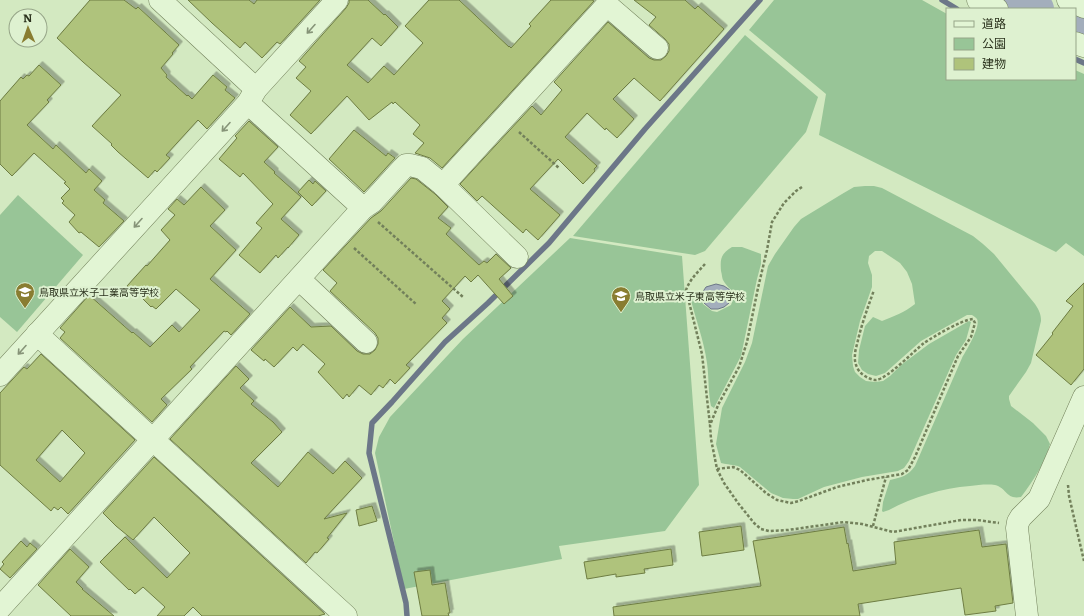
<svg xmlns="http://www.w3.org/2000/svg" width="1084" height="616" font-family="Literata,'Noto Sans JP',serif">
<defs>
<filter id="shadow"><feDropShadow dx="3.5" dy="-3.5" stdDeviation="0" flood-color="#0004"/></filter>
</defs>
<rect width="100%" height="100%" fill="#d3e9c1"/>
<g fill="#98c597">
<path d="M774,0H922L947,14V79H1075V70L1084,74V256L1066,243L1056,252L819,135L826,94L749,30Z"/>
<path d="M745,35L818,97L806,132L705,251L695,255L573,236Z"/>
<path d="M865,186H874L882,188L973,236L983,244L994,254L1035,304C1039,310 1041,314 1041,321L1031,363L1026,372L1009,396V399L1011,406L1033,423L1046,436L1050,444C1045,463 1033,481 1021,497C1006,500 1007,488 995,485C987,484 978,485 970,486C943,488 913,497 889,510L883,512L882,511L883,502L890,480C902,477 908,476 915,466L962,358C966,351 981,327 977,319C976,318 974,316 972,315H967L921,341L885,373L876,376L868,374L862,370L858,363L859,350L865,326L873,317L882,321C894,316 904,313 915,304L912,284L907,272L900,263L882,251H875L869,256L868,263L872,275V287L860,321L852,355L853,366L855,372L860,377L866,381L875,382L883,381L890,376L901,365L929,344L969,321L971,322L966,340L956,355L909,461L904,468L898,471L862,477L824,487L798,499H793L783,498L771,493L740,467C734,464 727,465 721,463L716,444L722,408L745,362L752,343L768,266L775,254L794,227L801,219L842,194L854,187Z"/>
<path d="M18,195L83,255L17,332L0,317V215Z"/>
<path d="M570,238L682,256L699,485L665,531L559,546L562,559L404,589L375,453L379,437L390,417L463,339Z"/>
<path d="M732,247H742L761,254V264L757,279L741,356L714,408L711,406C708,392 709,377 707,363C704,340 695,318 690,296V292L693,291H697L700,295L703,304L712,311L717,312L731,305C737,289 729,291 723,280C722,278 722,274 721,271C720,258 721,254 732,247Z"/>
</g>
<path fill="#a3aebc" stroke="#6c7788" d="M716,284L724,286L730,290L732,297L729,303L724,307L718,309H711L704,303L702,293L706,287Z"/>
<g fill="none" stroke-linecap="round" stroke-linejoin="round">
<g stroke="#6c7788" stroke-width="5.5">
<path d="M942,0L957,9"/>
<path d="M1075,59L1084,63"/>
<path d="M407,616L406,603L369,453L372,423L392,402L445,342L488,303L549,243L645,129L760,0"/>
</g>
<g stroke="#a3aebc" stroke-width="34">
<path d="M1015,0L1037,9"/>
<path d="M1075,25L1084,28"/>
</g>
</g>
<g fill="#afc37b" stroke="#6e7d43" fill-rule="evenodd" filter="url(#shadow)">
<path d="M90,0H124L136,9L138,7L179,45L172,53L173,54L161,68L167,75L166,77L187,96L188,95L192,99L213,75L227,87L225,90L235,98L207,129L198,120L166,155L170,158L157,172L155,170L148,178L118,152L111,145L112,144L92,126L121,95L83,62L57,38Z"/>
<path d="M188,0H249L254,4L257,0H320L280,44L277,42L262,58L245,42L240,48L212,23Z"/>
<path d="M349,0H368L384,15L385,14L398,27L381,46L372,38L347,65L368,83L384,66L394,75L423,43L405,26L429,0H459L509,47V46L511,48L531,26L529,24L551,0H592L594,1L442,168L430,158L415,153L424,143L413,134L420,125L395,102L393,104L392,102L369,120L347,96L311,134L290,115L311,91L296,78L306,67L299,61L346,8L349,3Z"/>
<path d="M634,0H685L695,9L698,6L724,29L660,101L634,78L613,99L634,119L617,138L606,128L605,130L587,113L565,137L597,166L594,169L595,171L583,184L558,159L530,189L560,215L538,240L526,229L523,233L482,196L477,201L460,184L532,106L541,115L562,90L554,82L608,22L649,58L654,60H661L666,56L669,51V44L665,39L649,25L656,17Z"/>
<path d="M39,65L61,85L47,100L49,102L27,125L53,149L56,145L86,173L89,169L102,181L94,190L105,200L103,203L124,221L99,247L81,232L79,233L69,222L75,215L62,203L64,201L61,198L70,189L64,183L66,182L34,153L12,176L0,164V101L21,77L23,79L27,75L29,76Z"/>
<path d="M249,121L278,147L264,162L275,172L274,173L301,197L281,219L299,235L288,248V247L278,258L276,255L260,273L239,255L262,228L256,223L273,204L243,173L240,177L219,159L237,138L235,136Z"/>
<path d="M354,130L386,156L388,153L395,158L364,192L329,159Z"/>
<path d="M411,178L416,179L435,194L448,207L438,218L451,228L446,234L479,265L484,261L487,263L496,254L511,268L499,279L513,296L504,304L478,275L471,282L465,276L442,301L450,309L442,318L447,323L406,365L410,368L395,384L390,379L383,388L379,385L371,395L359,385L349,397L347,394L343,399L318,372L325,364L303,344L297,351L293,347L274,367L265,359L264,361L251,350L290,307L311,327L331,326L357,351L363,354H370L375,350L378,344V338L375,333L330,291L337,283L323,270L371,218L381,211Z"/>
<path d="M309,180L313,184L315,181L326,191L312,206L298,192Z"/>
<path d="M201,187L225,210L210,226L236,250L210,279L250,314L231,335L227,331L226,332L224,331L190,367L192,369L161,399L167,405L152,422L60,338L65,332L60,328L89,295L132,333L133,332L150,347L172,325L179,332L200,310L176,289L156,309L152,306L151,307L138,294L137,296L127,286L146,265L147,266L170,240L161,230L175,215L168,209L177,199L184,205Z"/>
<path d="M1084,283V369L1071,385L1036,355L1053,334L1052,333L1073,306L1066,301Z"/>
<path d="M41,354L135,440L68,514L61,507L58,510L54,507L51,511L0,465V393L24,367L27,369ZM62,430L85,453L60,482L36,460Z"/>
<path d="M236,366L249,379L240,388L254,401L251,404L273,422L282,432L251,463L278,487L308,452L333,474L345,461L362,478L324,519L347,513L327,538L329,539L317,553L315,552L306,563L170,439Z"/>
<path d="M154,457L325,614L318,616H202L193,607L184,616H157L165,607L143,587L135,594L130,589L129,590L100,562L125,537L167,578L190,553L154,517L133,540L116,526L103,513Z"/>
<path d="M372,506L377,521L359,526L356,510Z"/>
<path d="M741,526L744,550L702,556L699,532Z"/>
<path d="M844,527L847,544L848,543L853,571L896,564L894,542L979,530L982,547L1006,544L1013,603L995,606L996,611L965,615L961,588L858,604L860,616H614L613,607L761,586L753,541Z"/>
<path d="M21,541L27,547L30,543L37,549L10,578L0,569L4,564L2,562Z"/>
<path d="M70,549L89,567L76,582L83,589H82L114,616H71L38,585Z"/>
<path d="M671,549L673,565L644,569L645,573L616,577V574L587,579L584,562Z"/>
<path d="M430,570L432,585L445,583L450,613H448L449,616H422L414,572Z"/>
</g>
<g fill="none" stroke-linecap="round" stroke-linejoin="round">
<defs>
<g id="minor">
<path d="M160,0L256,89"/>
<path d="M978,0L997,9"/>
<path d="M1068,0L1084,7"/>
<path d="M1075,43L1084,46"/>
<path d="M443,185L607,5L657,48"/>
<path d="M363,208L372,202L403,168L406,165H410L422,168L443,185L517,257"/>
<path d="M299,279L366,342"/>
<path d="M37,334L346,616"/>
<path d="M0,375L248,103L256,89L337,0"/>
<path d="M0,608L363,208L248,103"/>
<path d="M1027,616L1017,528L1018,522L1021,517L1039,499L1084,397"/>
</g>
</defs>
<use href="#minor" stroke="#72805b" stroke-width="23"/>
<g stroke="#72805b" stroke-width="2.5" stroke-dasharray="3 2" stroke-linecap="butt">
<path d="M519,132L559,168"/>
<path d="M802,187L796,191L784,203L772,222L767,250L758,288L747,342L739,367L719,403L710,425L711,439L717,469L724,483L738,503L754,523L761,529L769,531L788,530L844,522L862,524L893,532L961,520H977L999,523"/>
<path d="M378,222L463,297"/>
<path d="M354,248L417,305"/>
<path d="M705,264C698,272 690,279 686,290L702,354L710,425"/>
<path d="M717,469L733,467L740,470L766,493L777,500L791,503L799,501L837,487L867,480L902,474L908,470L915,457L958,356L971,337L975,323L973,319C961,320 935,336 924,343C914,351 887,379 876,380C871,380 866,377 862,374C857,370 854,362 855,355C855,350 857,345 858,340C862,323 868,307 874,290"/>
<path d="M1068,485L1069,496L1084,561"/>
<path d="M873,526L886,477"/>
</g>
<use href="#minor" stroke="#e2f5d4" stroke-width="22"/>
</g>
<defs><path id="oneway-shaft" d="M-6 0H5M1.5-3L5.5 0L1.5 3" fill="none" stroke-width="1.6" stroke-linecap="round" stroke-linejoin="round"/></defs>
<g stroke="#869478">
<use href="#oneway-shaft" transform="translate(311 29) rotate(132)"/>
<use href="#oneway-shaft" transform="translate(226 127) rotate(132)"/>
<use href="#oneway-shaft" transform="translate(138 223) rotate(132)"/>
<use href="#oneway-shaft" transform="translate(22 350) rotate(132)"/>
</g>
<defs>
<symbol id="school-pin" viewBox="-11 -11 22 30"><path d="M0 17L-7.5 6A9.5 9.5 0 1 1 7.5 6Z" fill="#897d31" stroke="#def1d0"/><path d="M0-5L7-2L0 1L-7-2ZM-4 1L0 2.5L4 1V4Q0 6-4 4Z" fill="#fff"/></symbol>
</defs>
<g fill-rule="evenodd">
<use href="#school-pin" x="14" y="281" width="22" height="30"/>
<use href="#school-pin" x="610" y="285" width="22" height="30"/>
</g>
<g text-anchor="middle" stroke-width="4" stroke-linejoin="round" paint-order="stroke">
<g font-size="10" fill="#2b321d" stroke="#def1d0" text-anchor="start">
<text x="39" y="296">鳥取県立米子工業高等学校</text>
<text x="635" y="300">鳥取県立米子東高等学校</text>
</g>
</g>
<rect x="946" y="8" width="130" height="72" fill="#def1d0" stroke="#96a588"/>
<rect x="954" y="21" width="20" height="6" fill="#e2f5d4" stroke="#96a588"/>
<text x="982" y="28" font-size="12" fill="#2b321d">道路</text>
<rect x="954" y="38" width="20" height="12" fill="#98c597" stroke="#96a588"/>
<text x="982" y="48" font-size="12" fill="#2b321d">公園</text>
<rect x="954" y="58" width="20" height="12" fill="#afc37b" stroke="#96a588"/>
<text x="982" y="68" font-size="12" fill="#2b321d">建物</text>
<g transform="translate(28 28) rotate(358)"><circle r="19" fill="#def1d0" stroke="#96a588"/>
<path d="M0-3L7 15L0 10L-7 15Z" fill="#897d31"/>
<text y="-6" font-size="11" font-weight="bold" text-anchor="middle" fill="#2b321d">N</text>
</g>
</svg>
